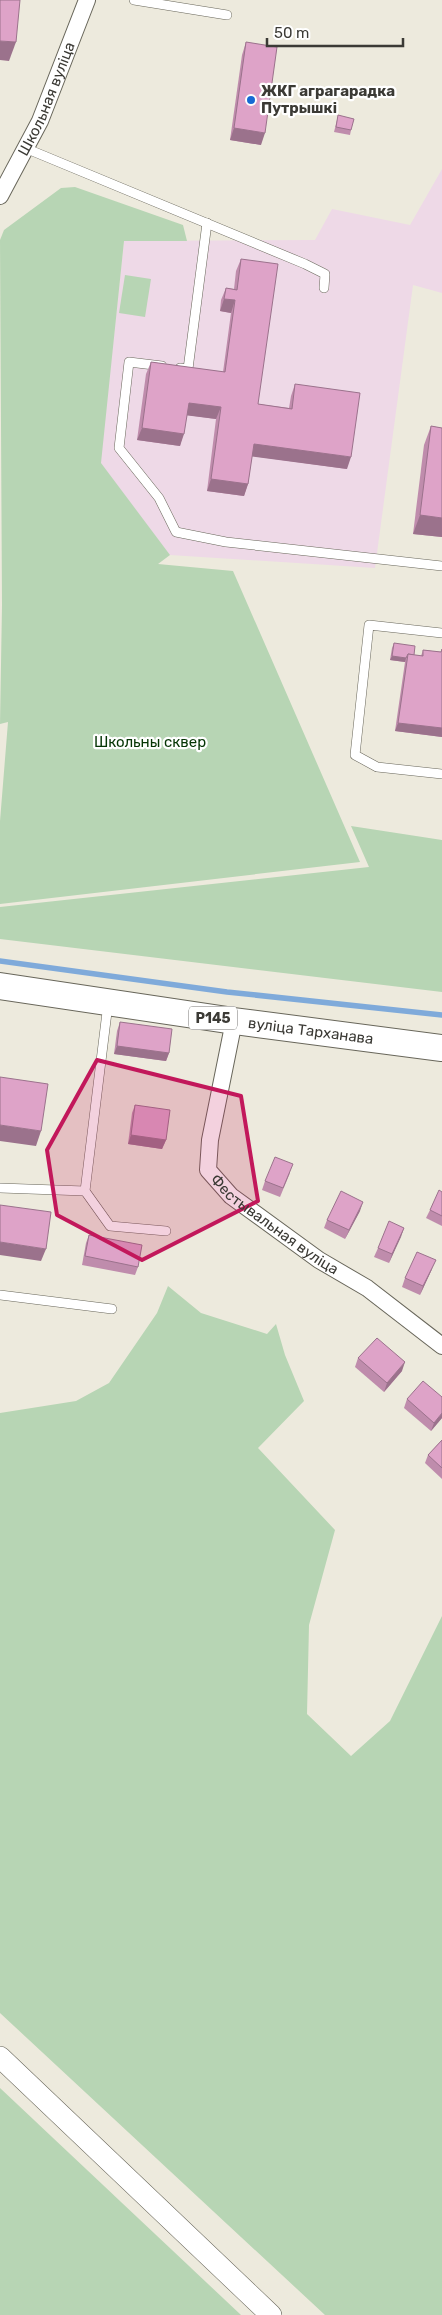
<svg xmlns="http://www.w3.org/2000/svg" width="442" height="2315" font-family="Rubik,sans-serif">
<rect width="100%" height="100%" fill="#edeadd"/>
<path fill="#eed9e7" d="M442,169V293L413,285L375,568L170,555L100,465L124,241L315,240L332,209L410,225Z"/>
<g fill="#b7d5b4">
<path d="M75,187L183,225L187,241H124L101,463L170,555L158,564L233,571L360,862L0,904V821L8,722L0,724L2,605L0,240L4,230L61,188Z"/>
<path d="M125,275L151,279L145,317L119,313Z"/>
<path d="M351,826L442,840V992L0,939V907L369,867Z"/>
<path d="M168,1286L201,1313L267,1334L276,1324L285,1355L304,1401L258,1448L335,1530L309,1625L307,1714L351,1756L390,1721L442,1616V2315H325L0,2013V1413L76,1401L109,1383L157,1313Z"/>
<path d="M0,2088L241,2315H0Z"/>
</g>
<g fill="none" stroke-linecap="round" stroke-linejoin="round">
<path stroke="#7faada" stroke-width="5.5" d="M0,961L227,992L442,1015"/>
<defs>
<g id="service">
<path d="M134,0L227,15"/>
<path d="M25,148L305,264L325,274L324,288"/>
<path d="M162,366L129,362L119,448L159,498L176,532L226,542L442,566"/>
<path d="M180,368L188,369L207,223"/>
<path d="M442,633L369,625L355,755L377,767L442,774"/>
<path d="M108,1004L85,1191L110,1226L166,1231"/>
<path d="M0,1188L85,1191"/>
<path d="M0,1295L112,1309"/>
</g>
<g id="minor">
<path id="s1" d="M0,196L40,121L87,0"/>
<path id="s2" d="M234,1021L210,1140L208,1170L231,1196L319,1260L367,1288L442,1346"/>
</g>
<path id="tertiary" d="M0,2057L271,2315"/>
<g id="primary">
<path id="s3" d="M0,986L234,1021L442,1048"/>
</g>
</defs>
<use href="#service" stroke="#68665a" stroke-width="10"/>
<use href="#minor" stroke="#68665a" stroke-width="18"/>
<use href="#tertiary" stroke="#68665a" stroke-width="22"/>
<use href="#primary" stroke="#68665a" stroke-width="28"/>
<use href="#service" stroke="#fff" stroke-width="9"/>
<use href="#minor" stroke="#fff" stroke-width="16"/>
<use href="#tertiary" stroke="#fff" stroke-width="21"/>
<use href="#primary" stroke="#fff" stroke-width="26"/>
</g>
<g fill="#bf8cac">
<path d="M246,42L261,145L230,140L242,55Z"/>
<path d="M338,116L351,130L350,135L334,132Z"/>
<path d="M241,259L258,404L289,408L291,396L295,384L347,469L252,456L248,484L244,496L207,491L216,419L187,415L180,446L137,440L146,374L151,362L223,372L231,313L220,311L221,300L226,288L234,289L236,271Z"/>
<path d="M431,426L442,428V537L413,534L424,445Z"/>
<path d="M394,643L414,655L421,656L423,650L441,652L442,649V737L395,731L405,662L390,660L392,648Z"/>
<path d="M120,1022L169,1053L166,1061L114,1054L117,1031Z"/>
<path d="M135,1105L166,1140L162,1149L128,1144L132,1113Z"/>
<path d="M290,1173L280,1197L262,1190L265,1181Z"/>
<path d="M442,1192V1226L426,1218L430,1210Z"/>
<path d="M360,1211L345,1239L324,1228L327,1220Z"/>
<path d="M404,1228L389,1263L374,1257L378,1248Z"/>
<path d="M89,1235L138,1267L135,1275L82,1265L86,1243Z"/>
<path d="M432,1269L420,1295L402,1287L405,1278Z"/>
<path d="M358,1358L402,1371L384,1392L355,1367Z"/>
<path d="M407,1399L442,1418L431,1431L404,1408Z"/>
<path d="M442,1440V1479L425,1463L428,1455Z"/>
</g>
<g fill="#9b728c">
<path d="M0,41L16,42L9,61L0,60Z"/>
<path d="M234,128L265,133L261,145L230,140Z"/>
<path d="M224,299L235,300L231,313L220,311Z"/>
<path d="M189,403L221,407L216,419L184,415Z"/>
<path d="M142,428L184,434L180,446L137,440Z"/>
<path d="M254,444L351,457L347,469L249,456Z"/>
<path d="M211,479L248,484L244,496L207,491Z"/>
<path d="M420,515L442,518V537L413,534Z"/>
<path d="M392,656L406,658L405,662L390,660Z"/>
<path d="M398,723L442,728V737L395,731Z"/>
<path d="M117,1046L169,1053L166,1061L114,1054Z"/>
<path d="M0,1125L41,1131L36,1146L0,1141Z"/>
<path d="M131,1135L166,1140L162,1149L128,1144Z"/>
<path d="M363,1202L360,1211L345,1239L349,1230Z"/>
<path d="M404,1228L401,1237L389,1263L392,1254Z"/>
<path d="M0,1242L46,1249L41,1261L0,1255Z"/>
<path d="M436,1260L432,1269L420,1295L423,1286Z"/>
<path d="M405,1362L402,1371L384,1392L387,1383Z"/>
<path d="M442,1413V1418L431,1431L434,1423Z"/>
</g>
<g fill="#dea3c8" stroke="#9b728c">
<path d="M0,0H20L16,42L0,41Z"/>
<path d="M246,42L277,47L265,133L234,128Z"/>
<path d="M338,115L354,119L351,130L336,127Z"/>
<path d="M241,259L278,264L258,404L292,409L295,384L360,393L351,457L254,444L248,484L211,479L221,407L189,403L184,434L142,428L151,362L225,372L235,300L224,299L226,288L237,290Z"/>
<path d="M431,426L442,428V518L420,515Z"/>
<path d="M394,643L415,646L414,655L408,654L406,658L392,656Z"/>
<path d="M442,649V728L398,723L408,654L423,656V650L441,652Z"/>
<path d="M120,1022L172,1029L169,1053L117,1046Z"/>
<path d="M0,1077L48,1084L41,1131L0,1125Z"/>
<path d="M135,1105L170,1110L166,1140L131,1135Z"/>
<path d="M275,1157L293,1164L283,1188L265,1181Z"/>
<path d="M439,1190L442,1192V1216L430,1210Z"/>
<path d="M341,1191L363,1202L349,1230L327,1220Z"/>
<path d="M0,1205L51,1212L46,1249L0,1242Z"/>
<path d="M389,1221L404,1228L392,1254L378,1248Z"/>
<path d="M89,1235L142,1245L138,1267L85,1256Z"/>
<path d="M417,1252L436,1260L423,1286L405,1278Z"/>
<path d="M377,1338L405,1362L387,1383L358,1358Z"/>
<path d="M423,1381L442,1397V1413L434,1423L407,1399Z"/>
<path d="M442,1440V1468L428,1455Z"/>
</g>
<path fill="#c2185b" fill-opacity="0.2" stroke="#c2185b" stroke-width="4" stroke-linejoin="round" d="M97,1060L241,1096L258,1201L142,1260L57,1215L47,1150Z"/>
<circle fill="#166ad4" stroke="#fff" stroke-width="2" cx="251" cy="100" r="5"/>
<g text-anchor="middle" stroke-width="4.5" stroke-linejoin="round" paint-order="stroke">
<rect fill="#fff" stroke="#767572" stroke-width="1" x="189" y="1006.5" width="48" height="23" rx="4"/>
<g font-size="14" font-weight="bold" fill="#3b3a35">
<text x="213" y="1023">Р145</text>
</g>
<g font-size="15" font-weight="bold" fill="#3b3a35" stroke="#fff" text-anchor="start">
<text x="261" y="96">ЖКГ аграгарадка<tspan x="261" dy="17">Путрышкі</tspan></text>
</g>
<g font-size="15" fill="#3b3a35" stroke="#fff">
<text dy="5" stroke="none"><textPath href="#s1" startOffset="108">Школьная вуліца</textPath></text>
<text dy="5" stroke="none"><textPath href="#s3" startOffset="314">вуліца Тарханава</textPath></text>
<text dy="5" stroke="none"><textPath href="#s2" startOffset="238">Фестывальная вуліца</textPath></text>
</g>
<g font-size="15" fill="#053504" stroke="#fff">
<text x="150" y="747">Школьны сквер</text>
</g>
</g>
<path d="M267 38v8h136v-8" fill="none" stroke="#3b3a35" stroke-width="2.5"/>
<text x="274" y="38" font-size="15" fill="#3b3a35" stroke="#ffffff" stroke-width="4" paint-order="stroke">50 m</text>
</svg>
